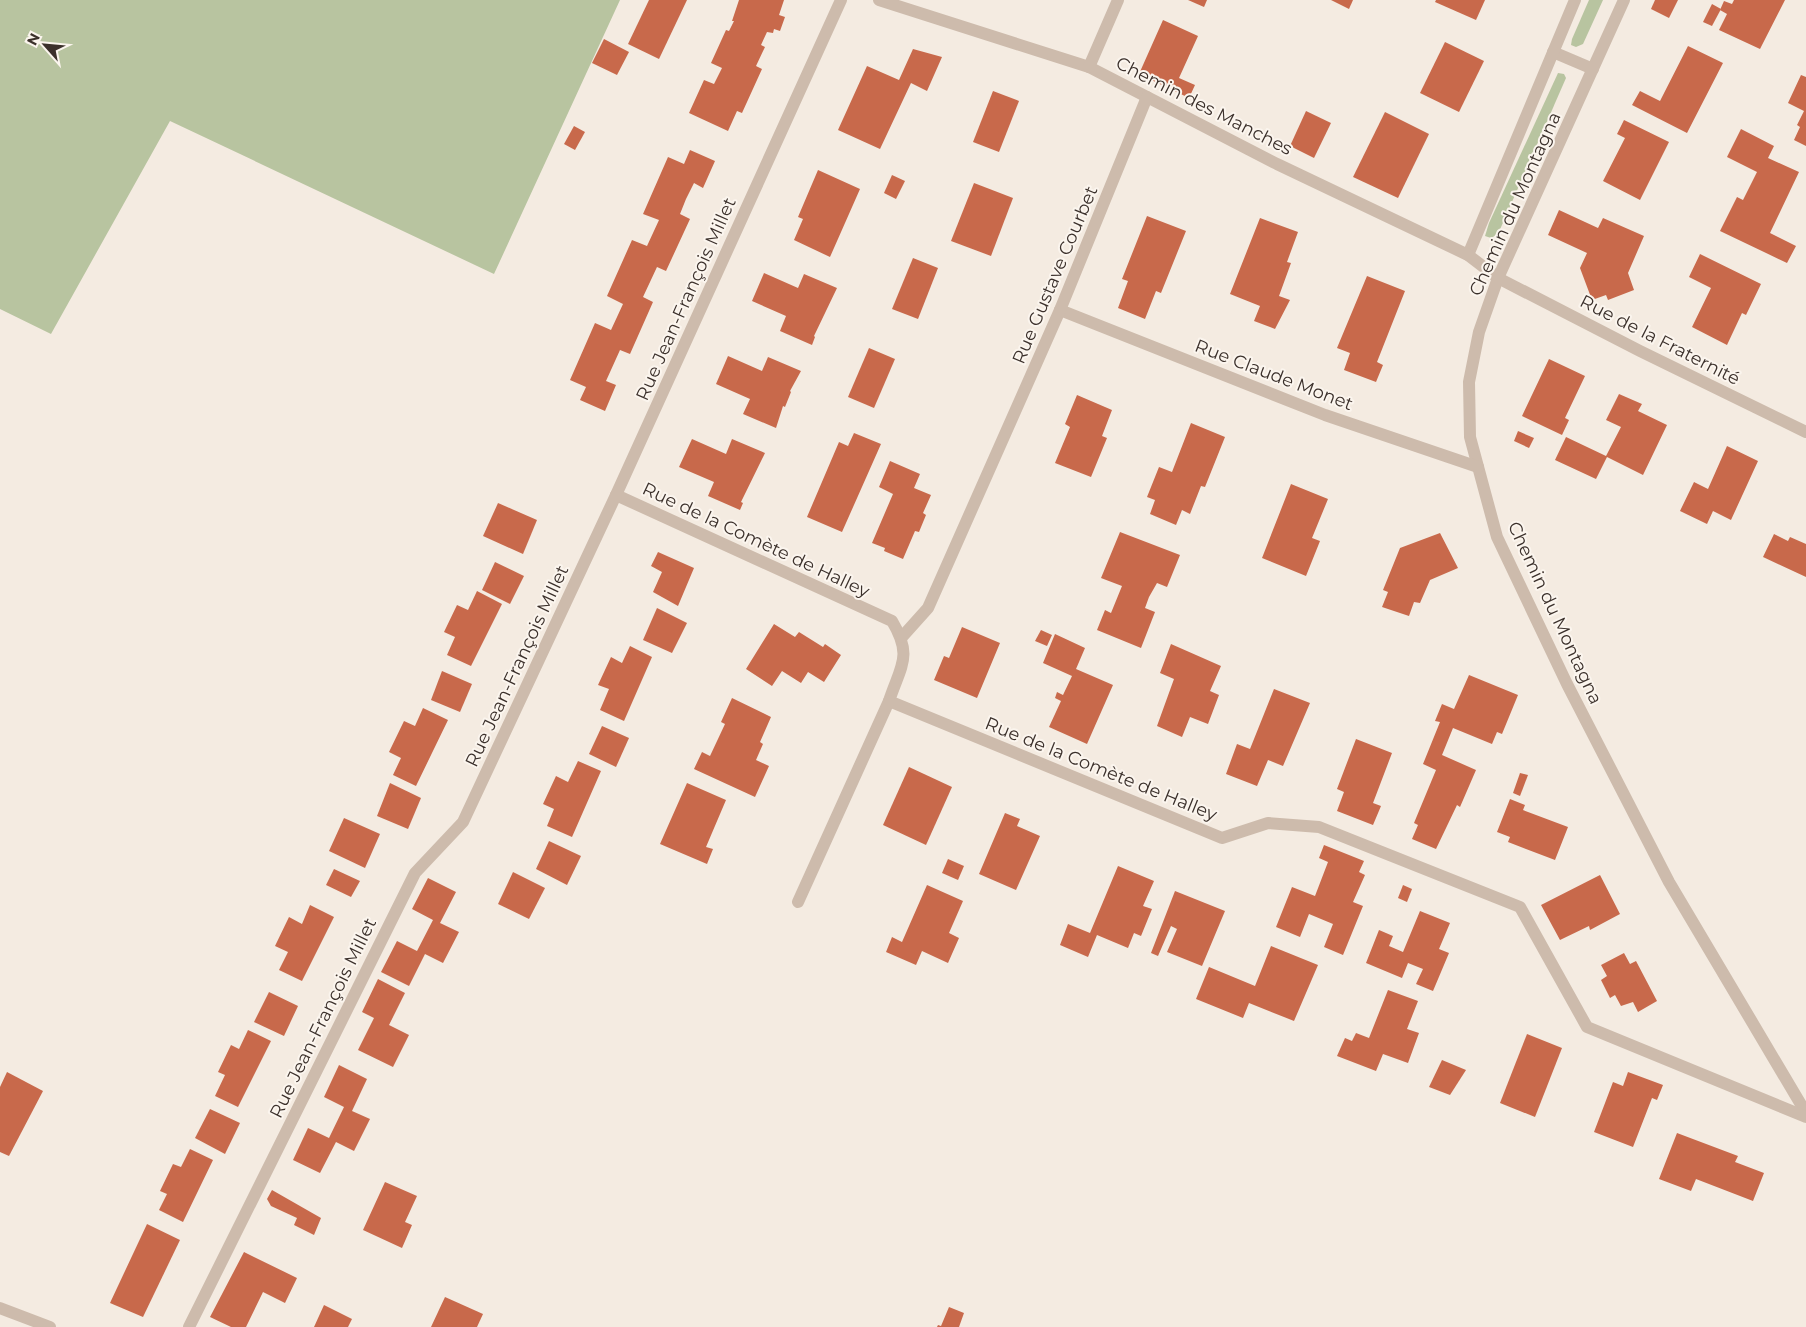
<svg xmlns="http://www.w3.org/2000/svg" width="1806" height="1327" font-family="Montserrat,sans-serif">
<rect width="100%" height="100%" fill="#f4ebe1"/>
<g fill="#b8c4a0">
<path d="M0,0H620L494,274L170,121L51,334L0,309Z"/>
<path d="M1589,0H1603L1583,44L1576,47L1571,45L1572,39Z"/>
<path d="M1558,73L1564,74L1566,78L1498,234L1491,238L1485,236L1489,223Z"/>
</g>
<g fill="#c8694b">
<path d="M649,0H687L659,59L628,44Z"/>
<path d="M739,0H784L779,15L785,17L780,31L774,29L773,33L767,32L761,45L765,47L756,66L762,69L742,113L737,111L728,131L689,113L704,80L714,84L722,68L711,63L726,30L729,31L734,21H732Z"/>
<path d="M1188,0H1207L1204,7Z"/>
<path d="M1331,0H1353L1349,9Z"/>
<path d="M1436,0H1485L1476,20L1435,2Z"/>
<path d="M1655,0H1678L1669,18L1651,9Z"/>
<path d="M1734,0H1785L1760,49L1719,30L1727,14L1720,10L1724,1L1732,4Z"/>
<path d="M1712,4L1721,9L1712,26L1703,22Z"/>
<path d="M1163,20L1198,36L1179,78L1195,85L1189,98L1139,74Z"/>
<path d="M604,39L629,52L617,75L592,63Z"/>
<path d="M1445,42L1484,61L1459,112L1420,93Z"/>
<path d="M1688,46L1723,63L1687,133L1632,105L1640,91L1660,101Z"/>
<path d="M913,49L942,57L927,91L911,83L880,149L838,130L867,66L899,80Z"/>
<path d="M1801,75L1806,77V146L1794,140L1800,127L1797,125L1804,111L1788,103Z"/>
<path d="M993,91L1019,101L999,152L973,142Z"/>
<path d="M1306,111L1331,123L1314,158L1290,146Z"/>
<path d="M1385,112L1429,134L1398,198L1353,177Z"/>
<path d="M1624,120L1669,142L1640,200L1603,181L1625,138L1617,134Z"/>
<path d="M574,126L585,132L575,150L564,144Z"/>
<path d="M1741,129L1774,146L1768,158L1799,172L1770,233L1796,246L1787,263L1720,231L1737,197L1743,200L1757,172L1727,157Z"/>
<path d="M690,150L715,161L703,188L694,183L686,199L680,214L690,219L666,271L657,267L643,297L653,302L630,354L620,350L606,381L616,385L605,411L580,400L586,387L570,380L595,323L611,330L623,304L607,296L632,240L647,246L659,220L643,214L668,157L684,164Z"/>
<path d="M818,170L860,189L830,257L794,240L803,219L798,217Z"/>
<path d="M892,175L905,181L896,199L884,193Z"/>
<path d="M974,183L1013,198L991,256L951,241Z"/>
<path d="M1559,210L1598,228L1603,218L1644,236L1628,273L1634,290L1608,300L1606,295L1592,300L1580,268L1587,253L1548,235Z"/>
<path d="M1147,216L1186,231L1161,293L1156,291L1145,319L1118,308L1128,281L1122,279Z"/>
<path d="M1260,218L1298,232L1287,262L1291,263L1279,296L1290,300L1275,329L1254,321L1260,306L1230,294Z"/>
<path d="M1700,254L1761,284L1746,315L1742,313L1727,345L1692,327L1711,288L1689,277Z"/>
<path d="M913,258L938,268L918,319L892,309Z"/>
<path d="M764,273L798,288L804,274L837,288L814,336L815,337L812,345L780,331L786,316L752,301Z"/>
<path d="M1367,276L1405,291L1377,362L1383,365L1376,382L1344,370L1350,353L1337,348Z"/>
<path d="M869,348L895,359L874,408L848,397Z"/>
<path d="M728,356L762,371L768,357L801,371L790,391L791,392L785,407L783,406L776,428L743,414L750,399L716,384Z"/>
<path d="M1549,359L1585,376L1565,418L1569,420L1562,435L1522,416Z"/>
<path d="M1619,394L1642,404L1638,411L1667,425L1643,475L1607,457L1596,479L1555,460L1566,437L1606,456L1621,427L1606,420Z"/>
<path d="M1077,395L1112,410L1102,436L1107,438L1091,477L1055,463L1070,427L1065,424Z"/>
<path d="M1191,423L1225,437L1205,487L1201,486L1190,514L1182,510L1176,525L1150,514L1155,500L1147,497L1159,467L1172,472Z"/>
<path d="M1518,431L1534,438L1529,448L1514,441Z"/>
<path d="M854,433L881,444L842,532L807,517L839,442L848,446Z"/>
<path d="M692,439L726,454L732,439L765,453L741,502L743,503L740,510L708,496L714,482L679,467Z"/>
<path d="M1727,446L1758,461L1731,520L1713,511L1707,524L1680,511L1694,482L1708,489Z"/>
<path d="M890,461L920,474L914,488L931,495L923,513L926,515L919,532L915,531L903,559L884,551L885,548L872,543L893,494L879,487Z"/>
<path d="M1291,484L1328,499L1312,538L1320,541L1306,576L1262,558Z"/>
<path d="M498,503L537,520L523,554L483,536Z"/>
<path d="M1120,532L1180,555L1167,587L1157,583L1149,597L1145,608L1155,612L1141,648L1097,630L1105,610L1111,613L1122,586L1101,578Z"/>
<path d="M1440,533L1458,568L1430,580L1420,603L1414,602L1409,616L1382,607L1388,592L1383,590L1400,548Z"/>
<path d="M1774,534L1788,541L1790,537L1806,544V577L1763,557Z"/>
<path d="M658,552L694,568L678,606L653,592L662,572L651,566Z"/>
<path d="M495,562L524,576L510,604L482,590Z"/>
<path d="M477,591L502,604L471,666L447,655L455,637L444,632L457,605L468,610Z"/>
<path d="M657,608L687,623L672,653L643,640Z"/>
<path d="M774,624L795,637L799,632L823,647L825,644L841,655L824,682L808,672L801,683L782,671L772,686L746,669Z"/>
<path d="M962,627L1000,643L977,698L934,680L944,656L949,658Z"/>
<path d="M1041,630L1052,635L1047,646L1035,641Z"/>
<path d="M1055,634L1085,648L1076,669L1113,685L1087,744L1049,727L1061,701L1055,698L1057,692L1063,695L1072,676L1043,663Z"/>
<path d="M1171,644L1221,666L1210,691L1219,695L1208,724L1190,717L1182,737L1157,726L1174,679L1160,673Z"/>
<path d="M630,646L652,657L624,721L600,710L609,689L598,685L611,657L622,663Z"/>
<path d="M442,671L472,684L460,712L431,700Z"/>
<path d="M1469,675L1518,695L1502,734L1497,732L1492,744L1453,728L1442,755L1476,770L1460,807L1457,805L1436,849L1412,839L1418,825L1414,823L1436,770L1423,764L1440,722L1435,721L1442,704L1454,709Z"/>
<path d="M1274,689L1310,703L1283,766L1268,760L1257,786L1226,774L1237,744L1250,749Z"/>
<path d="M732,698L771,717L760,742L763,744L756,760L769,766L755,797L694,769L702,752L710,756L725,724L721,722Z"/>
<path d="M423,708L448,720L416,786L393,775L401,758L389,752L404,721L415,726Z"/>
<path d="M602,726L629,738L616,767L589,754Z"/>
<path d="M1356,739L1392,753L1373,803L1381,806L1373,825L1337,811L1344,792L1337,789Z"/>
<path d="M578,761L601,771L572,837L547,826L554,809L543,804L556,776L568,782Z"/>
<path d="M909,767L952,787L926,845L883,825Z"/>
<path d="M1520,773L1528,775L1520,796L1513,793Z"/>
<path d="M390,783L421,798L408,829L377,816Z"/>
<path d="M687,783L726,800L706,847L713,849L707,864L660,844Z"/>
<path d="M1510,799L1525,805L1523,810L1568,827L1555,860L1508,842L1510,837L1497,832Z"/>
<path d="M1005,813L1020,819L1017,826L1040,836L1016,890L979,874Z"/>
<path d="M344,818L380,834L365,868L329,851Z"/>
<path d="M549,841L581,856L567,885L536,869Z"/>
<path d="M1324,845L1364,861L1359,872L1365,875L1353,902L1363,906L1343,955L1324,947L1333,924L1309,914L1300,937L1276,927L1292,887L1315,896L1328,862L1319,858Z"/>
<path d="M948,859L964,866L958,880L942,873Z"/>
<path d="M1118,866L1154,881L1143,906L1152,909L1141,936L1134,933L1128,948L1097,935L1088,957L1060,945L1068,924L1090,933Z"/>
<path d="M334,869L360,881L351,897L326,885Z"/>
<path d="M513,872L545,888L529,919L498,904Z"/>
<path d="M1600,875L1620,914L1590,930L1589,926L1560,940L1541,905Z"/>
<path d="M428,878L456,892L440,923L459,932L443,963L425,954L409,986L381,972L397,941L417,951L433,920L412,909Z"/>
<path d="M927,885L963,901L949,933L959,938L948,963L922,951L916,965L886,952L892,937L902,942Z"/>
<path d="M1403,885L1412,889L1407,902L1398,898Z"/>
<path d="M1175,891L1225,911L1202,966L1167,952L1177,929L1171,926L1158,956L1151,953Z"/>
<path d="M310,905L334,917L302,981L279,970L288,952L275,946L289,917L302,924Z"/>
<path d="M1420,911L1450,923L1439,949L1449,953L1433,991L1416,984L1423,969L1408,963L1402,978L1366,963L1379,930L1393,936L1389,946L1403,952Z"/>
<path d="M1271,946L1318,965L1294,1021L1249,1003L1243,1018L1196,999L1209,967L1255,986Z"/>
<path d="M1624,953L1630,964L1636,961L1657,1001L1638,1012L1633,1002L1621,1006L1615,995L1610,998L1601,980L1607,976L1601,965Z"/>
<path d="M378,979L405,993L389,1025L409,1035L393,1067L358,1050L374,1018L362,1012Z"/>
<path d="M1388,990L1418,1001L1407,1029L1419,1033L1408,1063L1383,1054L1376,1071L1337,1056L1345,1038L1352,1041L1356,1033L1369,1038Z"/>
<path d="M269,992L298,1006L284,1036L254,1022Z"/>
<path d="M248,1030L271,1041L238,1107L215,1096L225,1075L218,1072L231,1045L239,1049Z"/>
<path d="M1527,1034L1562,1048L1535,1117L1500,1103Z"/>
<path d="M1442,1060L1466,1070L1450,1095L1429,1087Z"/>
<path d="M339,1065L367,1079L352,1111L370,1119L354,1151L336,1142L320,1173L293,1160L308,1128L329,1138L344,1107L324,1097Z"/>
<path d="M7,1072L43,1091L9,1156L0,1152V1087Z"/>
<path d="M1628,1072L1663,1085L1657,1100L1652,1098L1633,1147L1594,1132L1613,1082L1623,1086Z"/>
<path d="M210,1109L240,1123L225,1154L195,1138Z"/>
<path d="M1677,1133L1738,1156L1735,1162L1764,1173L1753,1201L1696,1179L1691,1191L1659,1179Z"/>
<path d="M190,1149L213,1160L183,1222L159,1210L167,1194L160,1191L173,1164L181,1167Z"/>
<path d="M385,1182L417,1196L405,1222L412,1225L402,1248L363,1230Z"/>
<path d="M272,1190L321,1218L314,1235L294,1225L297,1218L271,1206L267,1199Z"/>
<path d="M147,1224L180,1240L143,1317L110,1303Z"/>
<path d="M244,1252L297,1278L285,1303L263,1292L246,1327H231L210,1317Z"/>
<path d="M445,1297L483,1314L477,1327H431Z"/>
<path d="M324,1305L352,1319L348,1327H314Z"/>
<path d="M949,1307L964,1313L959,1327H937L938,1325L941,1326Z"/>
</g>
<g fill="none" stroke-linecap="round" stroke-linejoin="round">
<g stroke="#cdbbac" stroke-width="12">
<path d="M1553,52L1593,69"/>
<path d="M1468,255L1575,0"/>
</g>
<g stroke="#cdbbac" stroke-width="12">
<path d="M879,0L1089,67L1277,164L1468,255L1498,278L1640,351L1806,432"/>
<path d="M1624,0L1498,278L1479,332L1469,382L1470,437L1497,537L1567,684L1669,882L1806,1113"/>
<path d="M1089,67L1118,0"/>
<path d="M1060,310L1325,415L1478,467"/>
<path d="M616,495L892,621C913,656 901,665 889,701L1222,838L1268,823L1319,827L1520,907L1587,1027L1806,1117"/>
<path d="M902,637L928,608L1060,310L1147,97"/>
<path d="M798,902L889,701"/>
<path d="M0,1308L50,1327"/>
<path d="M189,1327L415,873L463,822L616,495L841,0"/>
</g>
</g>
<g text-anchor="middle" stroke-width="4" stroke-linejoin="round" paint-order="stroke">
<g font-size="18" fill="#3b302b" stroke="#fbf5ee">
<text transform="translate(1204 106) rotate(27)" y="6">Chemin des Manches</text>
<text transform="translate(1515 204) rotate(-66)" y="6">Chemin du Montagna</text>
<text transform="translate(1055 275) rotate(-67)" y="6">Rue Gustave Courbet</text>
<text transform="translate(686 299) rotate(-66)" y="6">Rue Jean-François Millet</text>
<text transform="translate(1660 340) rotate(27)" y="6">Rue de la Fraternité</text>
<text transform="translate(1274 375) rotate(21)" y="6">Rue Claude Monet</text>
<text transform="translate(756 540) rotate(25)" y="6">Rue de la Comète de Halley</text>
<text transform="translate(1555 613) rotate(65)" y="6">Chemin du Montagna</text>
<text transform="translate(517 666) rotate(-65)" y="6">Rue Jean-François Millet</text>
<text transform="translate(1101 769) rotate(22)" y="6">Rue de la Comète de Halley</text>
<text transform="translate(323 1018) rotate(-64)" y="6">Rue Jean-François Millet</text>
</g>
</g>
<g transform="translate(45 45) rotate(297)" stroke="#fbf5ee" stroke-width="4" paint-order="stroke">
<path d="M0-4L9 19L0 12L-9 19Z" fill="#3b302b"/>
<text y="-8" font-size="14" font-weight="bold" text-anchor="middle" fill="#3b302b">N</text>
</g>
</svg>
